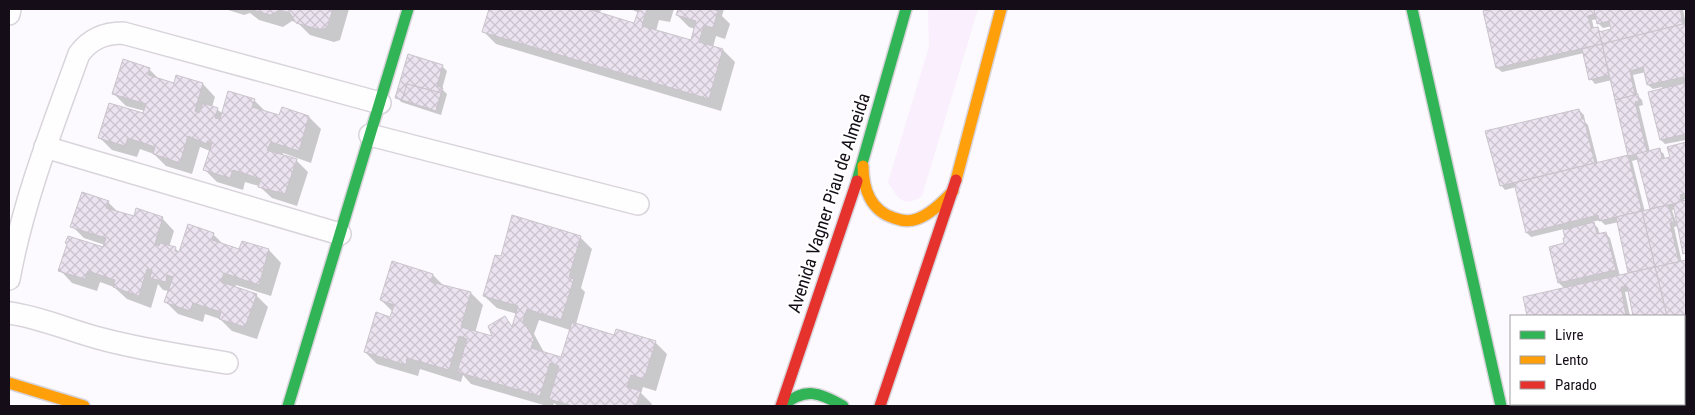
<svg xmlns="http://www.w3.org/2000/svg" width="1695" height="415" font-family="'Roboto Condensed',sans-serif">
<defs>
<pattern id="building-cross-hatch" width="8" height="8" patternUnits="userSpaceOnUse" patternTransform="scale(1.25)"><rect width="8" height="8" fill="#ece3f0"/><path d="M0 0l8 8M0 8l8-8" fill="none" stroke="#cac2cd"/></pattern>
</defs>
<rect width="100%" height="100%" fill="#fcfafe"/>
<path fill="#f9effd" d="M928,9H978L922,196C903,209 898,198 888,182L929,47Z"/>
<g fill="#0003" fill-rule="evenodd">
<path d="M225,9H349L340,40L334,42L310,35L298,23L292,21L283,27L259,20L250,13L244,15Z"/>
<path d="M491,9H601L600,14L635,25L639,13L631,9H674L670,22L659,20L656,31L691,42L695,29L689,27L677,15L679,9H724L722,16L730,24L725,39L716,36L713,47L723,50L735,62L721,111L496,44L484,32Z"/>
<path d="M1485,9H1683L1686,25V140L1665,144L1661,140L1662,87L1653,89L1648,85L1646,72L1633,75L1638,96L1642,100L1643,105L1639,106L1650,152L1659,150L1664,154L1665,160L1671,158L1669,148L1686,144V199H1684L1685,202H1686V255L1684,253L1679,226L1674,227L1682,263L1686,262V406H1554V404H1684V316H1634L1629,291L1625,292L1630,316H1528L1524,298L1565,289L1559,283L1550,248L1565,244L1566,239L1564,229L1531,237L1527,233L1516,187L1505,190L1501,185L1579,110L1584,115L1585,122L1588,125L1598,164L1629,156L1612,80L1595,84L1591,79L1584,53L1502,72L1497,68L1485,12H1487ZM1598,19V23L1603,28L1612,26L1613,30L1602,32L1598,29H1594L1592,20ZM1639,159L1651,210L1645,212L1632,161ZM1675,209L1678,221L1676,222L1672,210ZM1600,220L1605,225L1619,222L1629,274L1620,276L1610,238L1606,234L1600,235L1598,228L1592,222Z"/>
<path d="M409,56L443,67L447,71L442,89L447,94L441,115L401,102L397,97Z"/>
<path d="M149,69L160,80L175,84L177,77L203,84L215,97L212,107L218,110L223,114L254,100L266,112L280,117H309L321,129L311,163L283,153L282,156L296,160L308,172L297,206L272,198L259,186L245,182L243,190L217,182L205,170L210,151L200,147L192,174L166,166L154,154L140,149L137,157L112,150L100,138L144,115L145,111L126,106L114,94Z"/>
<path d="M108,202L119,213L135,218H162L174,231L169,247L175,248L180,253L213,234L225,246L240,251L243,242L269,250L281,263L271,296L236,285L235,288L256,295L268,307L257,339L232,331L220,319L205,314L203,322L178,314L166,302L169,291L163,290L158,284L151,308L127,299L114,287L100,282L97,291L72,283L60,270L104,249L105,245L84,238L72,226Z"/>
<path d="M580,237L592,249L581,288L585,292L576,324L615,336L655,342L667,354L656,391L643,387L641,393L652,404L651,406H558L554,403L553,406H547L471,384L463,375L461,382L420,369L418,376L377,364L365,352L391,318L393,312L381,300L392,262L433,275L444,286L471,293L483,305L475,333L494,338L505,318L513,327L517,314L497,308L484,296L501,258ZM539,320L570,330L561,358L545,354L534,334Z"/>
</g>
<g fill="url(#building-cross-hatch)" stroke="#c9c4cb">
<path d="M249,9H333L327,28H325L321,30L296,23L290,13L280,10L270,15Z"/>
<path d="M489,9H588L634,23L639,9H647L642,26L691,40L696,21L676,15L678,9H712L718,11L713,28L704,25L699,42L723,49L709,99L482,32Z"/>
<path d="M1494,9H1594L1595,14L1588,16L1591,28L1598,27L1602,44L1496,68L1483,11Z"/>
<path d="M1594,9H1680L1683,24L1602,44L1599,32L1611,29L1609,21L1597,24Z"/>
<path d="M1683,24H1686V83L1684,77L1647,85L1643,67L1630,71L1635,95L1615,100L1602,44Z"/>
<path d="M1602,44L1609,75L1589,80L1582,49Z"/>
<path d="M408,54L443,65L437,86L443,88L441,93L407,84L402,100L395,98Z"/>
<path d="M123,59L150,68L148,75L174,83L176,75L203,83L195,111L199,113L203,103L218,108L215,118L220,119L228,91L255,99L252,107L279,115L282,107L309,116L299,151L271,142L267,150L297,159L285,194L258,187L261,179L233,170L230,178L203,170L212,143L207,141V144L188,136L180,163L153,154L155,147L128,138L125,146L98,138L109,103L143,113L146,104L112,94Z"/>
<path d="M1685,83L1686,134L1660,140L1648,92Z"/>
<path d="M407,84L441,93L436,111L402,100Z"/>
<path d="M1638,94L1639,101L1635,102L1647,152L1628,156L1615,100Z"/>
<path d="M1579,109L1582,119H1584L1595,163L1500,186L1485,131Z"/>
<path d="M1686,142V193L1680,195L1682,202L1650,209L1636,154L1660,148L1662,159L1670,157L1667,147Z"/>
<path d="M1628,155L1642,211L1599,221L1598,215L1526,233L1514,183Z"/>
<path d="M82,192L109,201L106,208L134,216L136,208L163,217L155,244L159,246L160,243L176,247L175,251L179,252L188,224L214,233L212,240L239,249L242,241L269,249L259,285L224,273L221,282L257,294L245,327L219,319L221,312L193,303L190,311L164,302L173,277L167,275L166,282L150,278L152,270L147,269L139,296L113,287L115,280L88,271L85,279L58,271L67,244L65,243L68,236L103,247L106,238L70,227Z"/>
<path d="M1686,200V253L1683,254L1673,204Z"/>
<path d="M1668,205L1674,222L1670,223L1679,262L1655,267L1642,211Z"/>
<path d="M1642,211L1655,267L1628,273L1616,217Z"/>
<path d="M512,215L581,236L569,277L574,279L561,320L527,309L523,321L534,339L531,348L561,357L572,322L614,335L616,329L656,341L644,379L631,375L627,387L641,391L636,406H572L549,399L559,366L550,363L540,396L457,372L467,339L459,336L449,370L407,358L406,365L364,352L376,312L390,317L394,305L380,300L392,261L433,274L431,282L471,292L461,327L492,336L488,326L505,316L512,327L518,306L483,296L495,255L501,256Z"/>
<path d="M1594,222L1597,234L1606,232L1616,270L1558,283L1549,247L1564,243L1563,238H1565L1563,230Z"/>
<path d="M1686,260V320H1684V316H1667L1655,267Z"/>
<path d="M1655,267L1667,316H1633L1627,286L1621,287L1626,316H1527L1523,297Z"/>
<path d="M1684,320H1686V378L1684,379Z"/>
<path d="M1684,389L1686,406H1567L1578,404H1684Z"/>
<path d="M1552,404H1578L1567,406H1553Z"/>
</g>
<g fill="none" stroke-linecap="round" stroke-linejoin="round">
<defs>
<g id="lane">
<path d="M9,14L10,9"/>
<path d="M370,135L638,204"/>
<path d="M45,147L340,234"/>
<path d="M9,279C23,202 52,128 79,54C90,39 104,33 123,33L380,103"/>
<path d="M9,313C41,317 70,331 102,339C143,350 185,356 227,363"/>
</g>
<g id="fast">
<path d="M1412,9L1501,406"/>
<path d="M857,181L906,9"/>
<path d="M288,406L408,9"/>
<path d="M782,406C805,387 819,392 843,406"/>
</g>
<g id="slow">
<path d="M863,166C863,189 871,211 894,218C902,221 909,222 917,219C931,214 943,202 953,191"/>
<path d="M956,180L1001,9"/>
<path d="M9,383L84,406"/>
</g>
<g id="jam">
<path d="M781,406L857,181"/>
<path d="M880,406L956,180"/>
</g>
</defs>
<use href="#lane" stroke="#d8d4db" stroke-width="24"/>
<use href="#fast" stroke="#d8d4db" stroke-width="14"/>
<use href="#slow" stroke="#d8d4db" stroke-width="14"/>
<use href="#jam" stroke="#d8d4db" stroke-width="14"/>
<use href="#lane" stroke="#fffeff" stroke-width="21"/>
<use href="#fast" stroke="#30b455" stroke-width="11"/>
<use href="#slow" stroke="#ff9f0a" stroke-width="11"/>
<use href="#jam" stroke="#e5322d" stroke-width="11"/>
</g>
<g text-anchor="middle" stroke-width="4.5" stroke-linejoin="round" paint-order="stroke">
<g font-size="18" fill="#150e18" stroke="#fff">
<text transform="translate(829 203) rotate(-72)" y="6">Avenida Vagner Piau de Almeida</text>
</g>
</g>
<rect width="1695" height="415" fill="none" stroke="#150e18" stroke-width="20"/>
<rect x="1510" y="315" width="175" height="90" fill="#ffffff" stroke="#a19fa3"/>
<rect x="1520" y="331" width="25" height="8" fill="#30b455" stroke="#a19fa3"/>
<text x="1555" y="340" font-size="15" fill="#150e18">Livre</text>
<rect x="1520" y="356" width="25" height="8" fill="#ff9f0a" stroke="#a19fa3"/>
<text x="1555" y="365" font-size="15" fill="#150e18">Lento</text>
<rect x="1520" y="381" width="25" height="8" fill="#e5322d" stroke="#a19fa3"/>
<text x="1555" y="390" font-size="15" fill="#150e18">Parado</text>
</svg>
